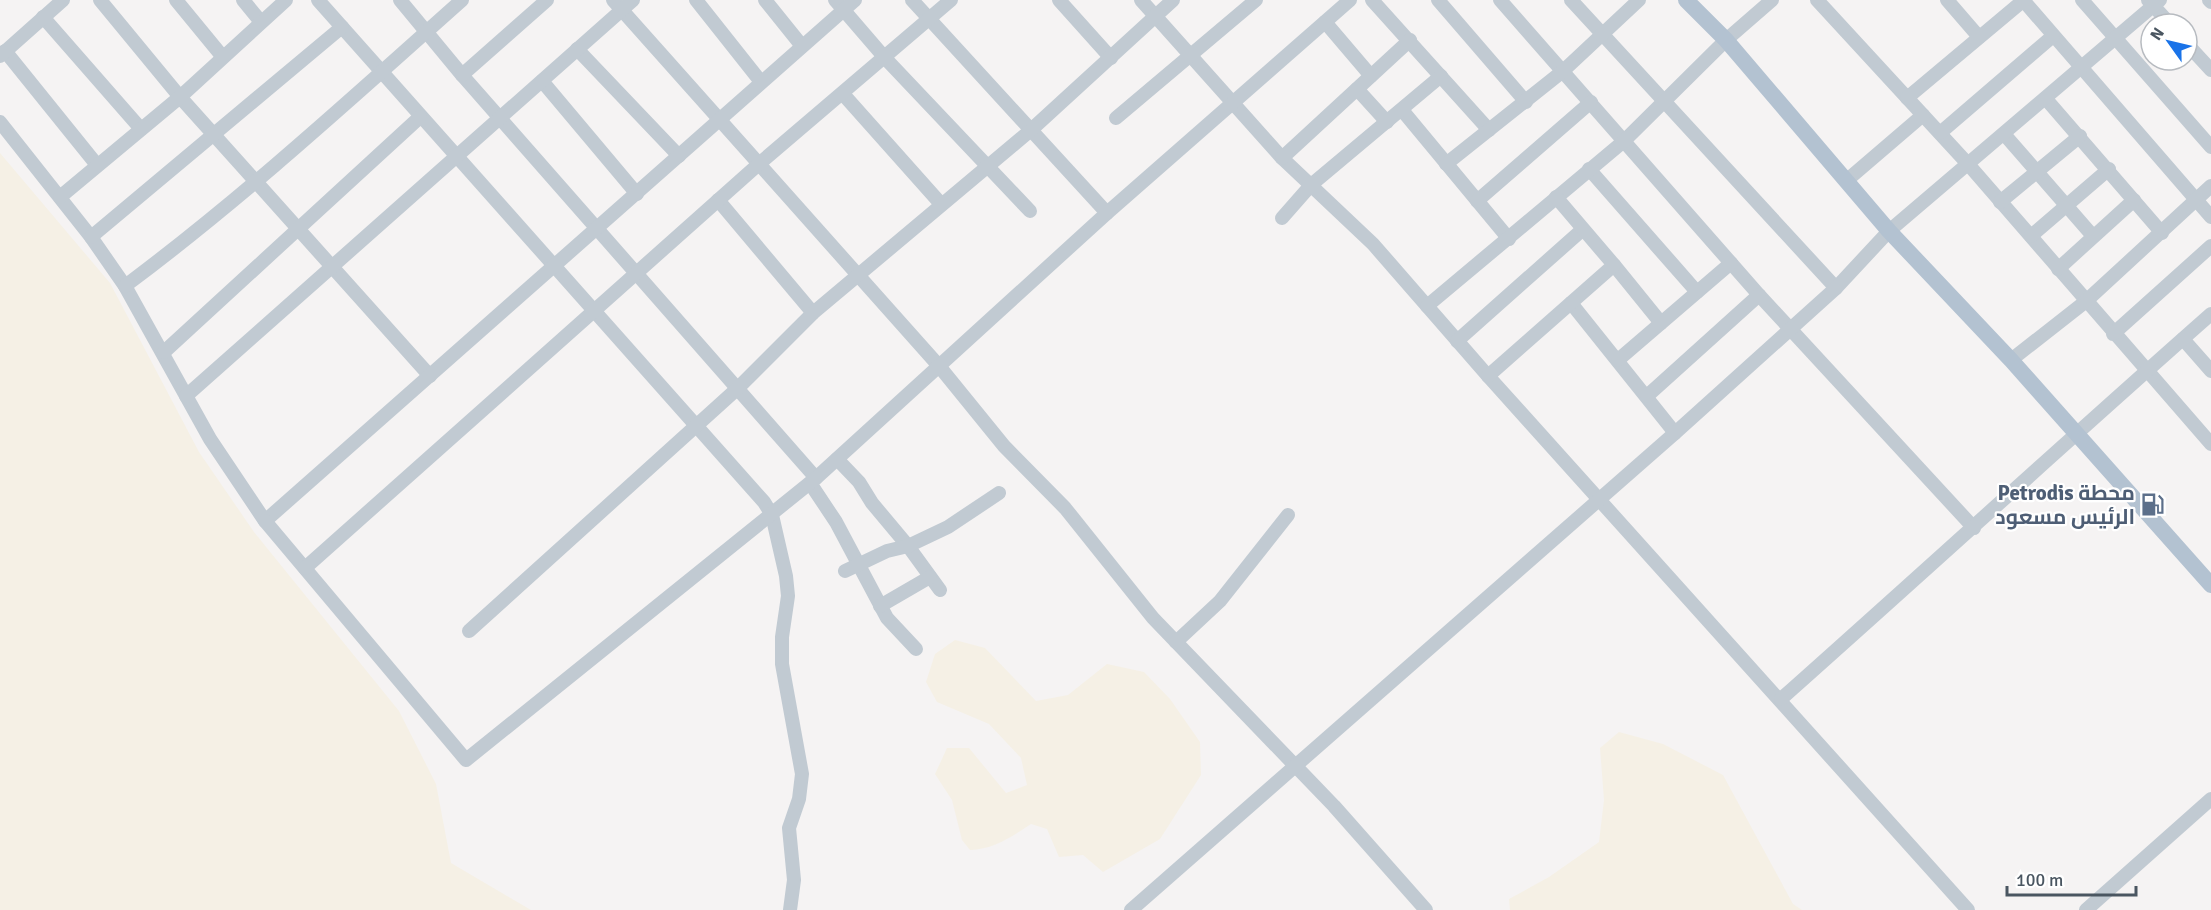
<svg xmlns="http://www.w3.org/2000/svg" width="2211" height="910" font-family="Signika,Cairo,sans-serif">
<rect width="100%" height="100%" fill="#f5f3f3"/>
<g fill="#f5f0e5">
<path d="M0,153L110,283L199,452L254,532L399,711L436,784L451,863L531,910H0Z"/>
<path d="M955,640L985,648L1036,701L1068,695L1107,664L1144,672L1170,699L1200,742L1201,775L1160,839L1103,872L1083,855L1059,857L1047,829L1031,824C1011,837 994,849 970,850L962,840L952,800L935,774L947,748H969L1006,793L1027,785L1021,758L989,724L937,702L926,682L935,654Z"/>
<path d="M1619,732L1663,744L1723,775L1793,904L1802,910H1510L1509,899L1549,877L1599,842L1604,800L1600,748Z"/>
</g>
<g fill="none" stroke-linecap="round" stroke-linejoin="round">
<g stroke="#c1cad2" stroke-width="14">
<path d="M100,0L180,97L430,376"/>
<path d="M176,0L222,56"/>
<path d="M243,0L261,22"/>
<path d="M318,0L764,502L772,515L786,576L788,596L782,637V664L802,774L799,799L789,828L794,880L790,910"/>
<path d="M400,0L462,75L816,478"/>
<path d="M613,0L939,366L1004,446L1065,508L1153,618L1334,806L1426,910"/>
<path d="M696,0L761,82"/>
<path d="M765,0L802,46"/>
<path d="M835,0L885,58L1030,211"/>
<path d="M912,0L1107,213"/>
<path d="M1059,0L1111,58"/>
<path d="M1141,0L1282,158L1373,244L1488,376L1968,910"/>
<path d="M1372,0L1489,130"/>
<path d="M1438,0L1526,102"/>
<path d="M1500,0L1759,295L1974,528"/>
<path d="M1571,0L1836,288"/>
<path d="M1817,0L1968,164L2211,444"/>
<path d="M1947,0L1979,37"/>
<path d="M2023,0L2211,217"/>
<path d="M2082,0L2211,147"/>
<path d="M2148,0L2170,24"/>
<path d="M2209,0L2211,2"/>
<path d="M43,17L141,129"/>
<path d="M1325,22L1371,76"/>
<path d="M2187,44L2211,70"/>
<path d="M577,49L679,156"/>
<path d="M5,51L97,165"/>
<path d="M0,56L63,0"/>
<path d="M462,75L547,0"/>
<path d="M542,81L637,194"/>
<path d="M1357,89L1387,122"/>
<path d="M843,94L941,204"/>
<path d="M1907,98L2024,0"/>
<path d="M2046,99L2162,233"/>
<path d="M1402,110L1509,239"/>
<path d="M1116,118L1256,0"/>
<path d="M0,122L91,237L125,286L210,439L265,521L855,0"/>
<path d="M1940,133L2053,36"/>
<path d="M2004,134L2092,235"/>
<path d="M1282,158L1410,40"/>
<path d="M1446,164L1563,71L1639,0"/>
<path d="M1589,169L1697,292"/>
<path d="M1846,181L1923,115"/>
<path d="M60,197L180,97L286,0"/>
<path d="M718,200L813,313"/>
<path d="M1477,201L1591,102"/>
<path d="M2000,202L2080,136"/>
<path d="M1282,218L1311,185L1441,76"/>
<path d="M2031,236L2109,169"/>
<path d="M91,237L342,27"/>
<path d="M1614,265L1661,323"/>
<path d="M2058,269L2134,200"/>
<path d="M125,286C243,198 352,98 462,0"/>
<path d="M1571,303L1675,433"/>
<path d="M1427,306L1624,141L1726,40L1772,0"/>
<path d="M2113,334L2211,246"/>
<path d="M2183,339L2211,371"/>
<path d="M1457,341L1582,230"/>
<path d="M164,352L420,117"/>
<path d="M1618,360L1731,263"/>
<path d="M2011,360L2085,302L2211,186"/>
<path d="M1488,376L1614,265L1556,197"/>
<path d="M186,396L633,0"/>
<path d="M1647,396L1759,295"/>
<path d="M837,459L859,482L872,503L908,546L940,590"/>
<path d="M810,483L836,522L887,618L916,649"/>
<path d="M265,521L466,760L816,478L1107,213L1350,0"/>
<path d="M305,568L760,163L951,0"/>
<path d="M845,571L887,551L908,546L948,527L999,493"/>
<path d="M880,606L930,577"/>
<path d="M469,631L738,388L813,313L1031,130L1173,0"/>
<path d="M1176,642L1220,601L1288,515"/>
<path d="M1781,699C1925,571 2067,441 2211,314"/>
<path d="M1131,910L1675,433L1836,288L1889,231L2160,0"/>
<path d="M2086,910L2211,799"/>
</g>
<path stroke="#b3c2d1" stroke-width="16" d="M1686,0L1726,40L1889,231L2011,360L2211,585"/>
</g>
<defs>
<symbol id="fuel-bare" viewBox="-9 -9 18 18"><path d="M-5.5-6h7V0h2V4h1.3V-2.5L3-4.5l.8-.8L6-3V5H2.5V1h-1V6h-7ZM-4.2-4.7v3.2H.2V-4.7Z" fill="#5c6f8a" stroke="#fff" stroke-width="2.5" paint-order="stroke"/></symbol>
</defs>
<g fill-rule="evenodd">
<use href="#fuel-bare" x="2136" y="488" width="33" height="33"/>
</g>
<g text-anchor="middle" stroke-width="4.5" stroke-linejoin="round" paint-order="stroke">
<g font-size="21" font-weight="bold" fill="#4e5e75" stroke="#fff" text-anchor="end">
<text x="2135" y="500">Petrodis محطة<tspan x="2135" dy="24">الرئيس مسعود</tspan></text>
</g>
</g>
<g transform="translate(2169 42) rotate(304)"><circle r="28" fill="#ffffff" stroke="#b7bbc0" stroke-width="1.5"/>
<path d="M0-4.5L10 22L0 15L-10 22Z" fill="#1a73e8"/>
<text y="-9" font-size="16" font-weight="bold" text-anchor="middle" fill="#4a5661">N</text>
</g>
<path d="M2007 886v9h129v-9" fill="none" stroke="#4a5661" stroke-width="3"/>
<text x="2016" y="886" font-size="18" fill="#4a5661" stroke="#ffffff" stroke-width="4.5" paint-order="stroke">100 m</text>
</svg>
